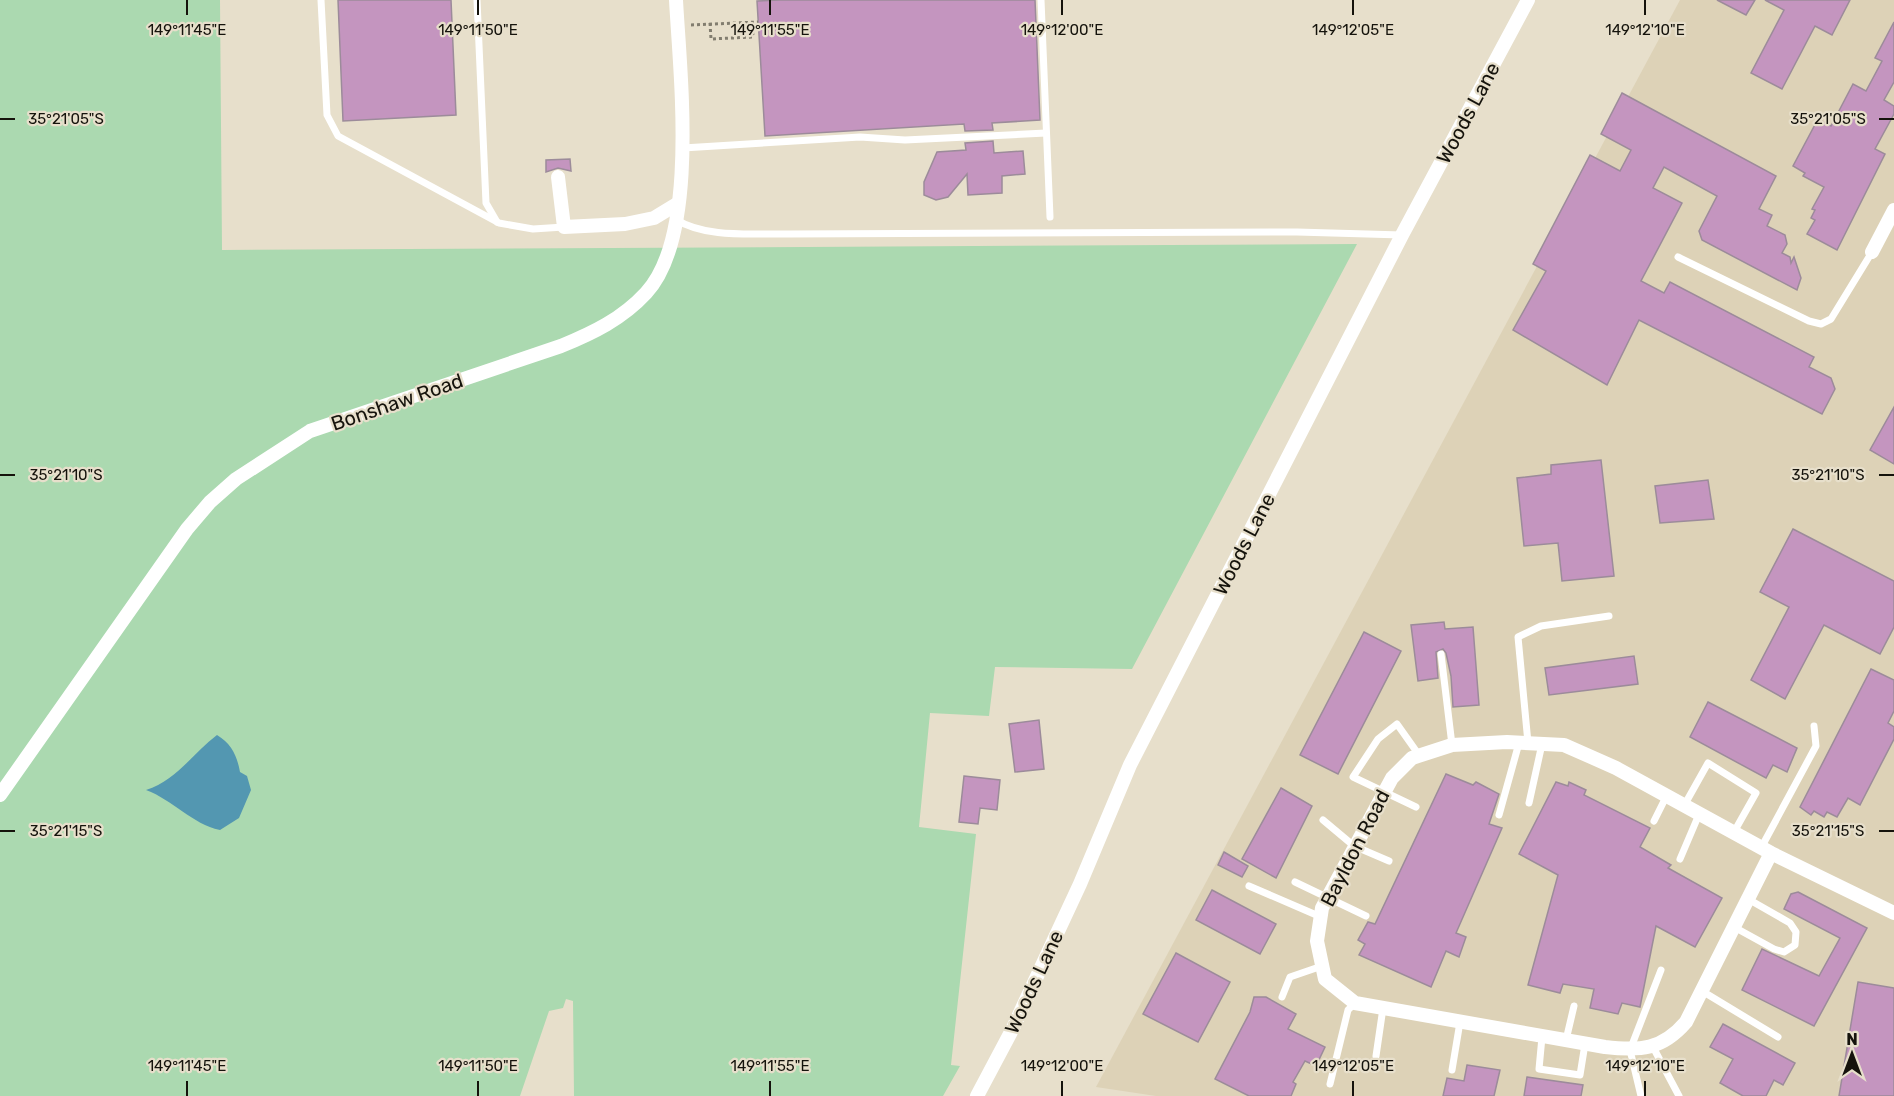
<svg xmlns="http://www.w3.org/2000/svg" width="1894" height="1096" font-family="Rubik,sans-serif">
<rect width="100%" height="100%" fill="#e7dfcb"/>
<path fill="#ddd2b7" d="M1680,0H1894V1096H1156L1096,1087Z"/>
<path fill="#abd9b0" d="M0,0H220L222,250L1357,244L1132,669L995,667L989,716L930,713L919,827L976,834L951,1065L960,1066L943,1096H574L573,1001L566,999L563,1008L549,1011L520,1096H0Z"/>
<path fill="#5397b1" d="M217,735C232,744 237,756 240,772L247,776L251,790L239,818L220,830C192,824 173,800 146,790C177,780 193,753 217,735Z"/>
<g fill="#c495bf" stroke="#9c8b9a" stroke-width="1.5">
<path d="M338,0H451L456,115L343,121Z"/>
<path d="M780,0H1035L1040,120L992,123L993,130L965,131L964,124L765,136L757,1Z"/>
<path d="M1717,0H1755L1746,15Z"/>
<path d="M1765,0H1850L1832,35L1815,26L1782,89L1751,73L1784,10Z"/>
<path d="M1894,22V82L1884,100L1894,106V114L1875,149L1885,154L1837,250L1807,234L1815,220L1811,218L1815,210L1812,209L1824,187L1803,176L1805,173L1793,166L1818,119L1831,126L1853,84L1866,91L1882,61L1875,58Z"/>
<path d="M1622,93L1776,176L1759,209L1772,215L1767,226L1785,235L1787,244L1782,253L1790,257L1791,263L1794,257L1801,278L1797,290L1702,240L1699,231L1717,196L1664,167L1653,188L1682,203L1641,281L1664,293L1670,282L1814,357L1809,367L1831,378L1835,389L1822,414L1639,320L1607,385L1513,330L1546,271L1533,264L1590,155L1620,171L1631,150L1601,134Z"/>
<path d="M993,141L994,153L1023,151L1025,174L1002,176V193L968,195L967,174L948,197L936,200L924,195V182L937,152L966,150L965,143Z"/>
<path d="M570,159L571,171L558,168L546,172V160Z"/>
<path d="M1894,407V464L1870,450Z"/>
<path d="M1601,460L1614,576L1562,581L1558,543L1524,546L1517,478L1551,474V465Z"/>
<path d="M1708,480L1714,519L1660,523L1655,486Z"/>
<path d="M1793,529L1894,581V627L1880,654L1824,625L1785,699L1751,680L1789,607L1760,592Z"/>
<path d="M1444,622L1445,629L1473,627L1479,705L1453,707L1451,676L1446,653L1443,649L1436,652L1438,678L1418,681L1411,625Z"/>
<path d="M1364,632L1401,651L1338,774L1300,755Z"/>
<path d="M1634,656L1638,684L1549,695L1545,668Z"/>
<path d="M1871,669L1894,680V711L1888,723L1894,727V739L1860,805L1848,798L1837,817L1827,812L1824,817L1814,811L1811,815L1800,807Z"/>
<path d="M1708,702L1797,748L1787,772L1773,765L1766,778L1690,737Z"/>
<path d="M1039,720L1044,769L1015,772L1009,724Z"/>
<path d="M1446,774L1473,785L1476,782L1499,794L1489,824L1502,828L1456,933L1466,937L1459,957L1446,951L1431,987L1359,955L1365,944L1358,940L1368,922L1375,924Z"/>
<path d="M964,776L1000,780L997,810L980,808L978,824L959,822Z"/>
<path d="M1556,782L1568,786L1569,782L1586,790L1584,795L1650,828L1640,847L1671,865L1668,868L1722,898L1695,947L1656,926L1640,1007L1622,1003L1618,1014L1590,1008L1594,989L1563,984L1560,993L1528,985L1558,875L1519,854Z"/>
<path d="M1281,788L1312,806L1276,878L1242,859Z"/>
<path d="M1224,852L1248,866L1242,877L1218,865Z"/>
<path d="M1212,890L1276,924L1260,954L1196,920Z"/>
<path d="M1798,892L1867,928L1814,1026L1742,990L1762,949L1819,976L1840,938L1784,909L1791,894Z"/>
<path d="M1176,953L1230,982L1198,1042L1143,1014Z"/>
<path d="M1858,982L1894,988V1096H1839Z"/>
<path d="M1254,997H1266L1296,1014L1288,1029L1325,1047L1316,1066L1305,1061L1293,1082L1296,1084L1291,1096H1249L1215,1079L1250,1012Z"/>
<path d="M1723,1024L1795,1063L1783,1085L1774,1080L1766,1096H1743L1720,1083L1733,1059L1710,1047Z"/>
<path d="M1467,1065L1500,1070L1494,1096H1443L1447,1078L1464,1081Z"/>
<path d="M1527,1077L1583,1085L1581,1096H1524Z"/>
</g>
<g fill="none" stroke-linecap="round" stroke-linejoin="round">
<g stroke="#827d6f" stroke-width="3" stroke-dasharray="3 3" stroke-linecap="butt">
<path d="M710,23L711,39L753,37L752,22"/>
<path d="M691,25L758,22"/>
</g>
<g stroke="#fff" stroke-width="7">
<path d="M321,0L327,115L338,136L499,223L533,229L564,227"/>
<path d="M477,0L486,203L497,222"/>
<path d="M1041,0L1050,217"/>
<path d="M683,148L860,137L905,140L1046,133"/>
<path d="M675,219C707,239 753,233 789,234L1297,232L1402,235"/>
<path d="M1678,257L1809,321L1821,324L1831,319L1872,252"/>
<path d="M1441,654L1452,745"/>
<path d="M1528,743L1518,637L1541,626L1609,616"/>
<path d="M1529,803L1542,744"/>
<path d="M1685,804L1708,763L1756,793L1734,832"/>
<path d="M1416,807L1353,777L1378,739L1397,724L1419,755"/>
<path d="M1499,815L1519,743"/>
<path d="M1323,820L1354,846L1389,861"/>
<path d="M1654,821L1667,795"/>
<path d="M1761,848L1816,746L1814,726"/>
<path d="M1680,859L1700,812"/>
<path d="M1295,882L1366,916"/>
<path d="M1249,886L1321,917"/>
<path d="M1734,927L1774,949L1784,952L1795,945L1796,932L1790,923L1748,899"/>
<path d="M1702,991L1778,1037"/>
<path d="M1282,997L1290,977L1322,966"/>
<path d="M1542,1037L1539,1069L1580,1075L1585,1044"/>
<path d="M1566,1040L1574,1006"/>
<path d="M1653,1047L1679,1096"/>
<path d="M1376,1056L1383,1008"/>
<path d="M1452,1070L1460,1022"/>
<path d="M1330,1084L1348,1010L1355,1003"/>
<path d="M1641,1096L1630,1050L1661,970"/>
</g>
<g stroke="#fff" stroke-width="14">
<path d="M558,177L564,227L625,224L654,218L677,204"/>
<path d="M1872,252L1894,210"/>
<path d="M0,795L187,529L210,502L236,479L310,431L561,346C593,333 622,319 646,293C699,236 680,75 676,0"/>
<path d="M1771,853L1686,1022C1662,1050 1640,1051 1605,1047L1355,1003L1325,979L1317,941L1322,908L1392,778L1412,758L1452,745L1507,742L1564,745L1616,768L1771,853L1894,913"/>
<path d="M977,1096L1012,1030L1080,884L1130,765L1402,235L1528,0"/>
</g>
</g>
<path fill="none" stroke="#15130c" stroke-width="2" d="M187,0V15M478,0V15M770,0V15M1062,0V15M1353,0V15M1645,0V15M0,119H15M1879,119H1894M0,475H15M1879,475H1894M0,831H15M1879,831H1894M187,1081V1096M478,1081V1096M770,1081V1096M1062,1081V1096M1353,1081V1096M1645,1081V1096"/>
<g text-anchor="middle" stroke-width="4.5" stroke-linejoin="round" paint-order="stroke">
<g font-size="20" fill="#15130c" stroke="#e7dfcb">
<text transform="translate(1468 113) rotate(-62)" y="7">Woods Lane</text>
<text transform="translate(397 402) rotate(-19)" y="7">Bonshaw Road</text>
<text transform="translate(1244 544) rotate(-63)" y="7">Woods Lane</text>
<text transform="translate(1355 848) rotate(-63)" y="7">Bayldon Road</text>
<text transform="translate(1034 982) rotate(-65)" y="7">Woods Lane</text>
</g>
</g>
<g font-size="15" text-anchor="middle" fill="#15130c" stroke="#e7dfcb" stroke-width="4.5" stroke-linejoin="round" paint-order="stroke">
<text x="187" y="35">149°11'45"E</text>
<text x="478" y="35">149°11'50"E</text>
<text x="770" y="35">149°11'55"E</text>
<text x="1062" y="35">149°12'00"E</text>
<text x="1353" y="35">149°12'05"E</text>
<text x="1645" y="35">149°12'10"E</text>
<text x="66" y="124">35°21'05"S</text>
<text x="1828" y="124">35°21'05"S</text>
<text x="66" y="480">35°21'10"S</text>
<text x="1828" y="480">35°21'10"S</text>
<text x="66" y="836">35°21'15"S</text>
<text x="1828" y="836">35°21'15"S</text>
<text x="187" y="1071">149°11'45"E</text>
<text x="478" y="1071">149°11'50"E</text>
<text x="770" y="1071">149°11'55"E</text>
<text x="1062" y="1071">149°12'00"E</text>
<text x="1353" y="1071">149°12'05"E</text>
<text x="1645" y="1071">149°12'10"E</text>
</g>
<g transform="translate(1852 1054)" stroke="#e7dfcb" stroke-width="4.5" paint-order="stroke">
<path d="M0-4.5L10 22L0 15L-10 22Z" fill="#15130c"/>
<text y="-9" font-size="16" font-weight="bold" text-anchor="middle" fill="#15130c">N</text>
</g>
</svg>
